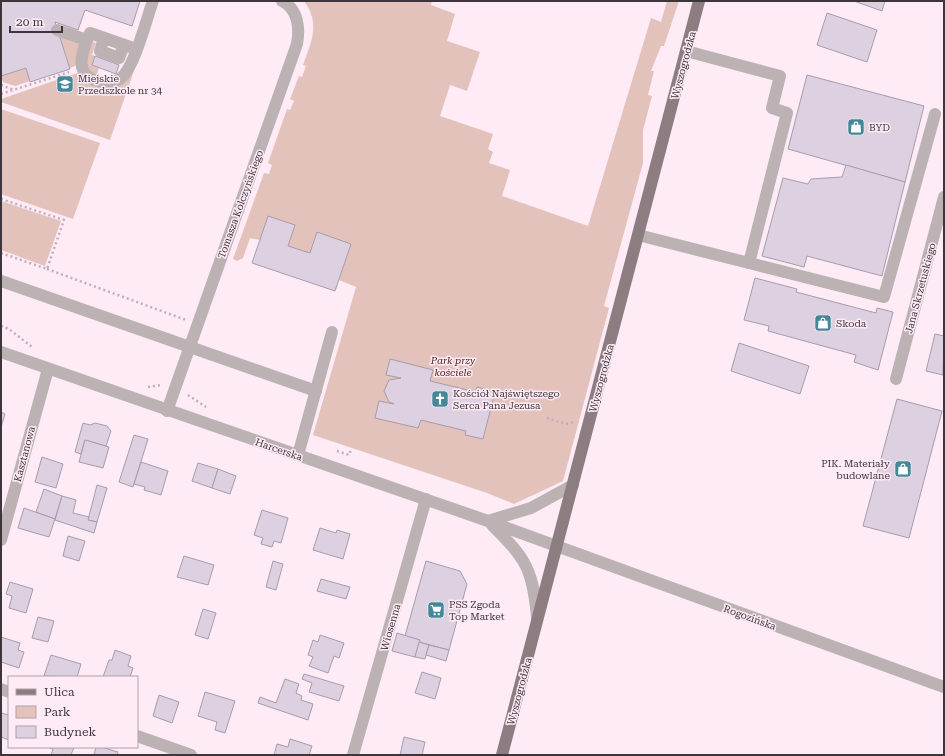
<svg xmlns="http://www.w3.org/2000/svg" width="945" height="756" font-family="'Roboto Serif',serif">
<rect width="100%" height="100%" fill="#feebf6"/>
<g fill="#e2c2bb">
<path d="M304,1H432L431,5L455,14L447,41L480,52L467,91L450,85L440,116L493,134L488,149L493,152L489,163L510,170L502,196L588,226L651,18L661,22L667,1H679L664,46H661L651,71H654L648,95L652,96L643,130V163L604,306L609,308L563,481L514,504L487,493L313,435L356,287L339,280L351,244L317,233L310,253L288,246L250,238L243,258L237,261L233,259L264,173L269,174L272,165L268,163L287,109L290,110L294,101L290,99L299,76L302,77L306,66L303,65C311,42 321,24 304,1Z"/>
<path d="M59,36L81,43L77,65L70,68Z"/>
<path d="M93,42L96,43L92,55L95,56L92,65L99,68L97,74L95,76L86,65L88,49Z"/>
<path d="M136,65L110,140L1,102V99L80,72L95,85Z"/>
<path d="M26,68L30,81L15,86L3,82L1,76Z"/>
<path d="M1,109L100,143L73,219L1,194Z"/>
<path d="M1,201L61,221L45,266L1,250Z"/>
</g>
<g fill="#ddd1e1" stroke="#a79cab">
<path d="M1,1H140L132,26L85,10L78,30L55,22L70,69L30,82L26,68L1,76Z"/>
<path d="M854,1H885L882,11Z"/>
<path d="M827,13L877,30L867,62L817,45Z"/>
<path d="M95,56L119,65L116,74L92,65Z"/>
<path d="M807,75L924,106L905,182L788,149Z"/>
<path d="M846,165L905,182L882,276L807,256L804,267L762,256L783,178L808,184L811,179L842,177Z"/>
<path d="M268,216L295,225L288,246L310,253L317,232L351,244L335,291L252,263Z"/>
<path d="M755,278L797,289L796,292L876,313L877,308L893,312L878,370L854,362L856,355L768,331L769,326L744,320Z"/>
<path d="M935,334L944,336L943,375L926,371Z"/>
<path d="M739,343L809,366L800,394L731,371Z"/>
<path d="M390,359L433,370L430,381L476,392L477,387L495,392L483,439L465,435L466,431L421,420L418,428L375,418L379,401L394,404L389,402L384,391L389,380L401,378L386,375Z"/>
<path d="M897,399L942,411L909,538L863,526Z"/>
<path d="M1,412L5,414L1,427Z"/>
<path d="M83,423L90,425L95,423L107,426L111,431L106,446L85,440L81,454L75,452Z"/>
<path d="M134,435L148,439L133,487L119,482Z"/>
<path d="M85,440L109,447L103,468L79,462Z"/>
<path d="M42,457L63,464L56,488L35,482Z"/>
<path d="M141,462L168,471L161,495L144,490L145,487L134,484Z"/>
<path d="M198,463L218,469L212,488L192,481Z"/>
<path d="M218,469L236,476L230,494L212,488Z"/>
<path d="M97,485L107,488L97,522L88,520Z"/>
<path d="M44,489L62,496L55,519L36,512Z"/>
<path d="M62,496L76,500L73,513L89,517L88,520L97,522L94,533L55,520Z"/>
<path d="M24,508L55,519L49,537L18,528Z"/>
<path d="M262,510L288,518L281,543L274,541L272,547L261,544L263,538L254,535Z"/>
<path d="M320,528L336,533L337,530L350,534L343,559L313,550Z"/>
<path d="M68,536L85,541L79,561L63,556Z"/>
<path d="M184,556L214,565L208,585L177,577Z"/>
<path d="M273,561L283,564L276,590L266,587Z"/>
<path d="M426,561L460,571L467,584L449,650L419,642L420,640L405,636Z"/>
<path d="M321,579L350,587L346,599L317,591Z"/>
<path d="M10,582L33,589L26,613L9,608L12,596L6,594Z"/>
<path d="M203,609L216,613L208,639L195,635Z"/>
<path d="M38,617L54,621L48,642L32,638Z"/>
<path d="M397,633L420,640L415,657L392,651Z"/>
<path d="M320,635L344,643L339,658L334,656L328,673L309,666L313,657L308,655L313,640L318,642Z"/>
<path d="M1,637L20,643L18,650L24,652L19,668L1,662Z"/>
<path d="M419,642L429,645L425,659L415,657Z"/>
<path d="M429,645L449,650L446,661L426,655Z"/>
<path d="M115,650L131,656L128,666L133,668L130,677H103L109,660H112Z"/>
<path d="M51,655L81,664L77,677L44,676Z"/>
<path d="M422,672L441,678L435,699L415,693Z"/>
<path d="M304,674L344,686L339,701L309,692L312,683L302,679Z"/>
<path d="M285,679L299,684L296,693L302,696L301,700L313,704L308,720L258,703L260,697L276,703Z"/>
<path d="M205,692L235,701L225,733L215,730L217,722L198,716Z"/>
<path d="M159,695L179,702L172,723L153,716Z"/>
<path d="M1,713L9,715V740L1,737Z"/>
<path d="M404,737L425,742L422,755H400Z"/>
<path d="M290,739L312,746L309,755H274L277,744L288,747Z"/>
<path d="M47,747H74L71,755H51L53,749Z"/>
<path d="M96,747H101L118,752L117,755H94Z"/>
</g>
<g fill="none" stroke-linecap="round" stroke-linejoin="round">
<g stroke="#bfb0b8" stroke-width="2.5" stroke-dasharray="2 3" stroke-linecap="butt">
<path d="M1,85L14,90"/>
<path d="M1,94L69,72"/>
<path d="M1,199L64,220L47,269L1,253"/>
<path d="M47,269L186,320"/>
<path d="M1,326L9,329L32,347"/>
<path d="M148,387L161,385"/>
<path d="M188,395L206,407"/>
<path d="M547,418L566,424L574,422"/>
<path d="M337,451L349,455L351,450"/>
</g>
<g stroke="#bcb2b3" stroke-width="12">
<path d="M57,30L87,40C84,48 80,58 82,67C86,82 110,87 121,78C135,66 146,20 153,1"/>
<path d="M104,38L100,51L119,58L124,45"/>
<path d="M87,40L90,33L136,49"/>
<path d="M638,235L749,263L787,113L772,108L780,76L686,51"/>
<path d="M749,263L884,297L935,114"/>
<path d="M1,281L316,391"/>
<path d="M1,352L488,521L944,687"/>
<path d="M896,379L944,197"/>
<path d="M167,411L297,44C300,28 298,9 282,1"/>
<path d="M298,455L332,332"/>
<path d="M488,521L531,508L573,485"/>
<path d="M492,525C526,559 533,569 537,618"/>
<path d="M1,540L48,369"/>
<path d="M1,689L9,692"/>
<path d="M137,736L191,755"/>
<path d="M353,755L426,499"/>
</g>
<path stroke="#8e7d80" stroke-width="12" d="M502,755L699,1"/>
</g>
<defs>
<symbol id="school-square" viewBox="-11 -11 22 22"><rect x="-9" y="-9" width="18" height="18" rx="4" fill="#448797" stroke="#feebf6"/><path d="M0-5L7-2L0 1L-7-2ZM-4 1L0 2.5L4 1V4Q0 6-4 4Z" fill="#fff"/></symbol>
<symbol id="shop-square" viewBox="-11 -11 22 22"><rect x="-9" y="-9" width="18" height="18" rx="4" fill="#448797" stroke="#feebf6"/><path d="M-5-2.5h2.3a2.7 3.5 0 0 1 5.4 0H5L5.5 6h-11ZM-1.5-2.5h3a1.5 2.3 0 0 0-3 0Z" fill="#fff"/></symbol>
<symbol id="church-square" viewBox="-11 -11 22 22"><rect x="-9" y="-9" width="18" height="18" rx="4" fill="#448797" stroke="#feebf6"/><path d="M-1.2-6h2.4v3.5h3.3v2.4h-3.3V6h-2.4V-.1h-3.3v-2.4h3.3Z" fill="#fff"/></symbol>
<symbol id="supermarket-square" viewBox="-11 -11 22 22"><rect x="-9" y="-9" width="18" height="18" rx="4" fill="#448797" stroke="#feebf6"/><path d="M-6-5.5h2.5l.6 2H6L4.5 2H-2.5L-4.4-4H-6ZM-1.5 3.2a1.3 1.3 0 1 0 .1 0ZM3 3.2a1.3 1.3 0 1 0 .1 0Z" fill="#fff"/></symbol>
</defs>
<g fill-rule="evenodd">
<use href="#school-square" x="55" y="74" width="20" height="20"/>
<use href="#shop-square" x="846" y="117" width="20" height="20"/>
<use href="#shop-square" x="813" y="313" width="20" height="20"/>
<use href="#church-square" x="430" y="389" width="20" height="20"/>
<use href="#shop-square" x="893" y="459" width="20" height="20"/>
<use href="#supermarket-square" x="426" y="600" width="20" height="20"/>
</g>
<g text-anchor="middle" stroke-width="3" stroke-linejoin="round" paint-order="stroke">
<g font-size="10" fill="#3c3539" stroke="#feebf6">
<text transform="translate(683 65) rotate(-75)" y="4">Wyszogrodzka</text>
<text transform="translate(240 204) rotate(-70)" y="4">Tomasza Kolczyńskiego</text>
<text transform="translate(920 288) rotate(-75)" y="4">Jana Skrzetuskiego</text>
<text transform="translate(601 378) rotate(-75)" y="4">Wyszogrodzka</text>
<text transform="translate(279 449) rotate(19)" y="4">Harcerska</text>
<text transform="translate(24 454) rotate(-75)" y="4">Kasztanowa</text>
<text transform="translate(750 617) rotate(20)" y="4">Rogozińska</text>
<text transform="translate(390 627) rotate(-74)" y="4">Wiosenna</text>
<text transform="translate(519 691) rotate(-75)" y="4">Wyszogrodzka</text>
</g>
<g font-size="10" fill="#3c3539" stroke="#feebf6" text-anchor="start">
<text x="78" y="82">Miejskie<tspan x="78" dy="12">Przedszkole nr 34</tspan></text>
<text x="869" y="131">BYD</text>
<text x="836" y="327">Skoda</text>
<text x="453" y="397">Kościół Najświętszego<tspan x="453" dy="12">Serca Pana Jezusa</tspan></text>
<text x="890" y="467" text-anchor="end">PIK. Materiały<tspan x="890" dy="12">budowlane</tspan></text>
<text x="449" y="608">PSS Zgoda<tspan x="449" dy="12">Top Market</tspan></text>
</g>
<g font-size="10" font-style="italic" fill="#521d12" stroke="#feebf6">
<text x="453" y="364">Park przy<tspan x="453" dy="12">kościele</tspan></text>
</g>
</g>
<rect width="945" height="756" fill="none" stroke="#3c3539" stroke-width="4"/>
<rect x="8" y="676" width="130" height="72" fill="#feebf6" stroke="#b0a2aa"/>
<rect x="16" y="689" width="20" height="6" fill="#8e7d80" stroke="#b0a2aa"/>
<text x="44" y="696" font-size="12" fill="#3c3539">Ulica</text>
<rect x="16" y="706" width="20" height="12" fill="#e2c2bb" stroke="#b0a2aa"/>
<text x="44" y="716" font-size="12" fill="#3c3539">Park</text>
<rect x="16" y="726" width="20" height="12" fill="#ddd1e1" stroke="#b0a2aa"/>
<text x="44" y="736" font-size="12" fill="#3c3539">Budynek</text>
<path d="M10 26v6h52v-6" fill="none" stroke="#3c3539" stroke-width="2"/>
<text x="16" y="26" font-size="12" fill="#3c3539" stroke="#feebf6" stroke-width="3" paint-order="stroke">20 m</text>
</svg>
